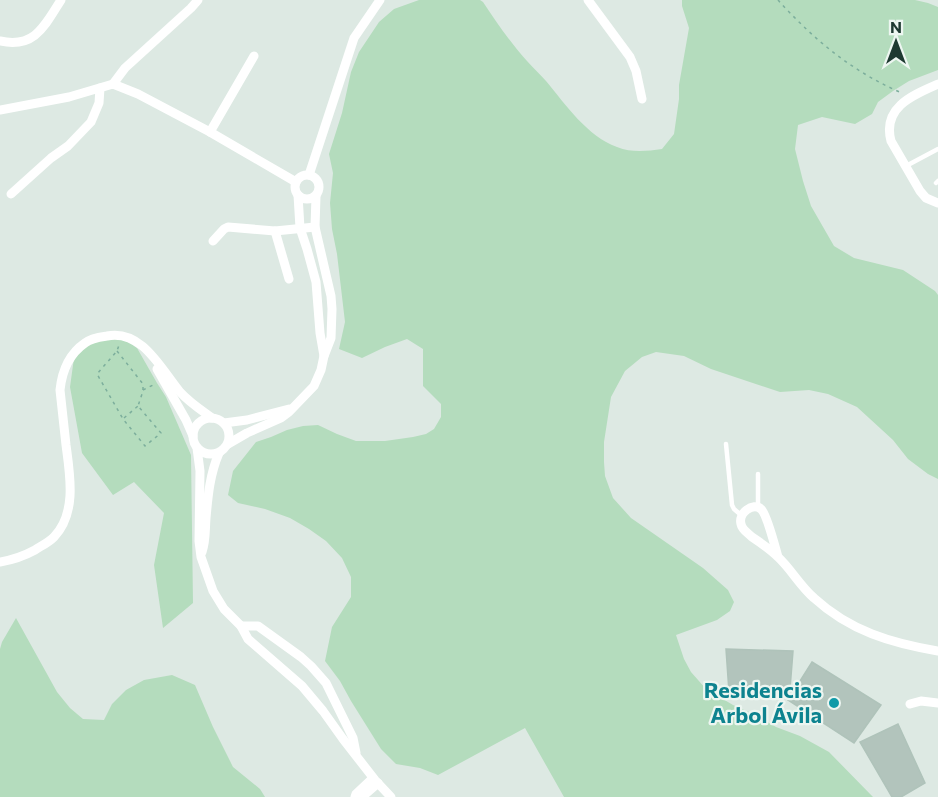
<svg xmlns="http://www.w3.org/2000/svg" width="938" height="797" font-family="Commissioner,sans-serif">
<rect width="100%" height="100%" fill="#dde9e3"/>
<g fill="#b4dcbd">
<path d="M419,0H480L483,2C496,22 511,43 527,61C533,68 540,74 546,81C566,105 587,136 617,147C632,153 647,151 662,149L674,134L679,99V85L689,28L682,6V0H915L928,3L938,7V70L909,81L893,91L878,102L872,114L855,124L822,117L798,125L795,149L803,181L811,206L834,246L854,258L903,270L935,291L938,295V479L928,474L908,459L893,440L857,407L828,394L809,390L780,392L711,369L684,356L656,352L642,357L625,371L611,397L604,442V462L605,476L613,498L631,518L703,568L728,590L734,602L730,611L717,620L676,635L684,659L691,672L706,689L733,705L756,715L776,727L800,736L829,752L873,797H564L525,728L438,775L420,768L396,764L381,749L351,701L340,681L325,661L332,627L351,597V577L342,558L326,541L309,529L290,518L265,509L238,503L228,495L233,471L256,442L271,437L287,430L303,426L318,425L337,434L356,441H385L413,437L426,434L434,429L441,417V404L423,386V349L407,339L385,347L362,358L339,349L345,322L337,254L332,229L330,203L333,173L329,154L342,113L351,72L359,52L379,22L394,9Z"/>
<path d="M108,338L125,340L137,348L157,383L166,397L191,455L193,603L163,628L154,565L164,513L134,482L113,495L82,453L70,387L74,358L87,345Z"/>
<path d="M16,618L57,692L70,708L83,719L104,720L112,704L126,690L144,680L172,675L195,685L213,727L233,767L260,789L265,797H0V649L2,642Z"/>
</g>
<g fill="#b2c4bc" stroke="#afc3ba" stroke-width="1.5">
<path d="M726,649L793,651L790,689L729,692Z"/>
<path d="M812,662L881,705L854,743L788,700Z"/>
<path d="M898,724L925,783L901,797H892L860,742Z"/>
</g>
<g fill="none" stroke-linecap="round" stroke-linejoin="round">
<g stroke="#7cae9c" stroke-width="1.5" stroke-dasharray="3 4.5" stroke-linecap="butt">
<path d="M778,0C784,7 791,14 798,21C828,51 862,76 902,93"/>
<path d="M117,351L143,384V391L138,406L161,433L145,446L123,419L97,374L117,351L119,345"/>
<path d="M143,390L155,384"/>
<path d="M124,418L138,406"/>
</g>
<g stroke="#fff" stroke-width="4.5">
<path d="M906,166L938,149"/>
<path d="M936,183L938,181"/>
<path d="M726,444L732,505L734,509L741,515"/>
<path d="M758,507V474"/>
</g>
<g stroke="#fff" stroke-width="9">
<path d="M588,0L630,57L636,71L642,99"/>
<path d="M0,41C35,49 45,25 61,0"/>
<path d="M113,84L125,68L191,8L198,0"/>
<path d="M938,84C913,95 882,107 891,141L920,191L926,198L938,203"/>
<path d="M0,110L69,97L113,84L138,94L210,132L296,182"/>
<path d="M210,132L254,56"/>
<circle cx="307" cy="187" r="12"/>
<path d="M309,175L354,38L380,0"/>
<path d="M11,194L51,158L68,146L91,122L99,103L100,88"/>
<path d="M298,195L300,228L307,249L316,282L320,333L324,356"/>
<path d="M213,241L224,229L228,227L275,231"/>
<path d="M289,279L275,231L315,227"/>
<path d="M157,369L186,420L193,436"/>
<circle cx="211" cy="436" r="18"/>
<path d="M224,423L247,420L289,409"/>
<path d="M228,444L247,433L281,418L289,412L314,386L321,370L324,356L331,338L332,309L331,296L315,227L316,196"/>
<path d="M197,448L200,471L199,541L201,557L213,591L224,609L241,626L248,639L302,686L323,711L343,739L375,780L391,797"/>
<path d="M202,552C206,540 205,530 206,518C208,495 210,474 219,453"/>
<path d="M778,557C775,547 767,514 761,509C753,502 738,513 741,524C742,530 748,533 752,537C761,543 770,549 778,557C791,569 800,586 814,598C850,631 891,643 938,651"/>
<path d="M0,562C12,560 24,556 35,550C41,546 48,543 54,537C77,513 70,475 66,445C64,427 62,408 60,390C62,371 69,354 85,343C91,338 100,337 107,336C142,329 161,369 180,392C189,402 201,410 212,418"/>
<path d="M241,626H258L301,657L311,666L326,683L353,738L356,753"/>
<path d="M910,704L921,701L938,703"/>
<path d="M355,797L356,794L373,778"/>
<path d="M362,797L378,783"/>
</g>
</g>
<circle fill="#0f9aa8" stroke="#edf6f1" stroke-width="2" cx="834" cy="703" r="6"/>
<g text-anchor="middle" stroke-width="4.5" stroke-linejoin="round" paint-order="stroke">
<g font-size="22" font-weight="bold" fill="#0d838f" stroke="#edf6f1" text-anchor="end">
<text x="822" y="698">Residencias<tspan x="822" dy="25">Arbol Ávila</tspan></text>
</g>
</g>
<g transform="translate(896 42)" stroke="#edf6f1" stroke-width="4.5" paint-order="stroke">
<path d="M0-4.5L10 22L0 15L-10 22Z" fill="#1e3931"/>
<text y="-9" font-size="16" font-weight="bold" text-anchor="middle" fill="#1e3931">N</text>
</g>
</svg>
